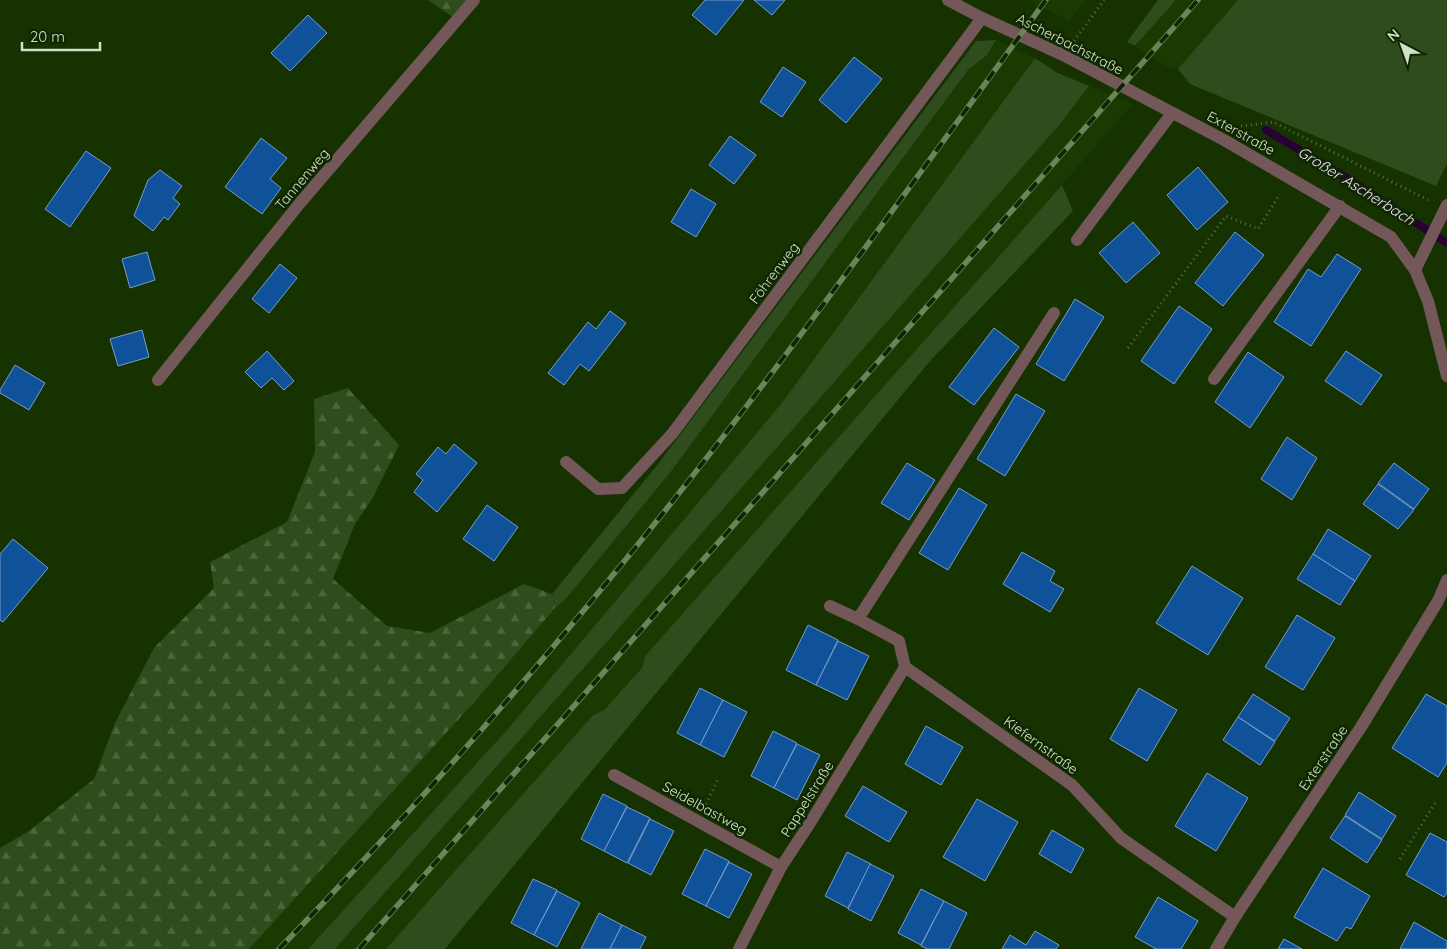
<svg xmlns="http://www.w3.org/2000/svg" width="1447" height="949" font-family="Quicksand,sans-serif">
<defs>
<pattern id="forest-firs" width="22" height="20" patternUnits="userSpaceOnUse" patternTransform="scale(1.25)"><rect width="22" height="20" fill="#2f4d1c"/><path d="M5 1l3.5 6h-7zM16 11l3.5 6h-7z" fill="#4c663c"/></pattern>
</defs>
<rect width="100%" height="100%" fill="#153200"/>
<g fill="#193a00">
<path d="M1027,0H1086L1069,21Z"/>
<path d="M1176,0H1238L1178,69L1168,67L1135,47Z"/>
<path d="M996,40L1035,58L781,404L507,730L308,949H249L477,699L555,608L564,601L669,474L968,70L987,55Z"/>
<path d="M1089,86L1133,104L647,655L642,668L604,710L593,715L386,949H335L604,645L1060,124Z"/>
</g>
<g fill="#2f4d1c">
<path d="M1158,0H1176L1135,46L1127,42Z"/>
<path d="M1238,0H1447V164L1436,186L1190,84L1178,69Z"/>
<path d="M996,40L987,55L968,70L669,474L564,601L555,608L552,594L658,464L976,41Z"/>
<path d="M1035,58L1056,72L1089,86L1060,124L604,645L335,949H308L507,730L781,404Z"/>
<path d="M1062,185L1073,211L930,361L445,949H386L593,715L604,710L642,668L646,655Z"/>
</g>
<g fill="url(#forest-firs)">
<path d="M428,0H473L456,19Z"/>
<path d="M348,388L399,445L372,499L355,524L333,579L387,626L430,633L524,584L552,594L555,608L477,699L249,949H0V848L29,831L94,779L115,723L154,648L214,588L210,562L287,522L315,452L314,399Z"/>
</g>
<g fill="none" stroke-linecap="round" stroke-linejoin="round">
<path stroke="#270036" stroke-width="8" d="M1266,130L1347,178L1447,243"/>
</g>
<g fill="#10529a" stroke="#769ccd">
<path d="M705,0H744L716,35L692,15Z"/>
<path d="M754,0H785L772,15Z"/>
<path d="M308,15L327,33L290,71L271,53Z"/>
<path d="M854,57L882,79L846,123L819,100Z"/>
<path d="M783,67L806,82L782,117L760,102Z"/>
<path d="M730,136L756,155L734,184L709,165Z"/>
<path d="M261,138L287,158L270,179L281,188L262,214L225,187Z"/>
<path d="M86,151L111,168L70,227L45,209Z"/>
<path d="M1198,167L1228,202L1197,230L1167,195Z"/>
<path d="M160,170L182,186L173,198L180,204L168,220L164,217L153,231L134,216L148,180Z"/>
<path d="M691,189L716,204L696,237L671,222Z"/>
<path d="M1133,222L1160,253L1126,283L1099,253Z"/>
<path d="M1235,232L1264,255L1223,306L1195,283Z"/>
<path d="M147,252L155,280L130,288L122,259Z"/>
<path d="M1337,254L1361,269L1311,346L1274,322L1308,269L1321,277Z"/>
<path d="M280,264L297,278L269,313L252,299Z"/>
<path d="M1075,299L1104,317L1064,381L1036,364Z"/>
<path d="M1179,306L1212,329L1174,384L1141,361Z"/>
<path d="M610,311L626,323L589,371L580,364L564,385L548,373L588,322L596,329Z"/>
<path d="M994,328L1019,347L974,405L949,387Z"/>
<path d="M142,330L149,357L118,366L110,339Z"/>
<path d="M267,351L294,381L284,390L272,378L261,388L245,372Z"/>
<path d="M1346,351L1382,375L1361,405L1325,381Z"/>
<path d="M1248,352L1284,377L1250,428L1215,402Z"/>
<path d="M15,365L45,383L29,410L0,393V390Z"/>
<path d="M1016,394L1045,411L1005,476L977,459Z"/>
<path d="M1287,437L1317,458L1292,500L1261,479Z"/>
<path d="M454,444L477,463L437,512L414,492L423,480L416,474L438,447L446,454Z"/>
<path d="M907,463L935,480L909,520L881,503Z"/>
<path d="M1394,463L1429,489L1414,509L1378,483Z"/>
<path d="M1378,484L1414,510L1398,529L1363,504Z"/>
<path d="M959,488L987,505L948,570L919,553Z"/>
<path d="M487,505L518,527L494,561L463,539Z"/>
<path d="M1328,529L1371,556L1355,581L1313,554Z"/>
<path d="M13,539L48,568L3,622L0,620V554Z"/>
<path d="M1022,552L1055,571L1050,581L1064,589L1050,612L1003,584Z"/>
<path d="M1313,554L1355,581L1340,605L1297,579Z"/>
<path d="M1192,566L1243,598L1208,655L1156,623Z"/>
<path d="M1297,615L1335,638L1303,690L1265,667Z"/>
<path d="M808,625L838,640L816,685L786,670Z"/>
<path d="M838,641L869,656L847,700L816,685Z"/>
<path d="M700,688L723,700L700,745L677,733Z"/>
<path d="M1139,688L1177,710L1147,761L1110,739Z"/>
<path d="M1253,694L1290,718L1275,741L1238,717Z"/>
<path d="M1426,694L1447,706V763L1438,777L1392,748Z"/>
<path d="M723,700L747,712L724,757L700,745Z"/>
<path d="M1238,717L1275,742L1260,765L1223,740Z"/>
<path d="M926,726L963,747L941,785L905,764Z"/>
<path d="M773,731L797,743L774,788L751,776Z"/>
<path d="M797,744L820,755L797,800L774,788Z"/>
<path d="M1207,773L1248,798L1216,851L1175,826Z"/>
<path d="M863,786L907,812L889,842L845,816Z"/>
<path d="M1359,792L1396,816L1382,839L1345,815Z"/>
<path d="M603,794L627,806L604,851L581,839Z"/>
<path d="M977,799L1018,822L985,881L943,857Z"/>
<path d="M627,807L650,818L627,863L604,851Z"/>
<path d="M1345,816L1382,840L1367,863L1330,838Z"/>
<path d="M650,819L674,831L651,875L628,863Z"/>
<path d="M1052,830L1084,849L1071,873L1039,854Z"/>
<path d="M1430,833L1447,842V893L1444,897L1406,875Z"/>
<path d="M705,849L729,861L706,906L682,894Z"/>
<path d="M847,852L871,864L848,908L825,896Z"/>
<path d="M729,862L752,874L729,918L706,906Z"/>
<path d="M870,864L894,876L871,921L848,909Z"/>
<path d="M1323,868L1370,896L1351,929L1346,927L1337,941L1294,917Z"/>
<path d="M533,879L557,890L534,935L511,923Z"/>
<path d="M921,889L944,901L921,945L898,933Z"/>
<path d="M557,891L580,903L557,947L534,935Z"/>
<path d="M1158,897L1198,921L1181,949H1156L1135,937Z"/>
<path d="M944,901L967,913L949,949H928L921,946Z"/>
<path d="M599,913L622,925L610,949H581Z"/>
<path d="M1414,922L1447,941V949H1400Z"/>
<path d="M622,925L646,937L640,949H610Z"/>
<path d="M1035,931L1059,945L1056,949H1002L1010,935L1026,945Z"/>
<path d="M1284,939L1302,949H1278Z"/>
</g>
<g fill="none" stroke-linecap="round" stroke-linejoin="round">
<g stroke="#587147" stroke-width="3" stroke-dasharray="1 4" stroke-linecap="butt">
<path d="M1074,41L1104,0"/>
<path d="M1241,126L1273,122L1428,200"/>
<path d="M1128,348L1226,216L1258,229L1280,194"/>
<path d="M706,804L718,779"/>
<path d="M1400,859L1435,803"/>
</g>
<g stroke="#745759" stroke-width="12">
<path d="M1077,240L1172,113"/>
<path d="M1415,270L1447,205"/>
<path d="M1214,379L1340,206"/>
<path d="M830,606L858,619L899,641L905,667"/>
<path d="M858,619L1054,313"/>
</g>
<g stroke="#745759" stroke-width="12">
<path d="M948,0L982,18L1063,55L1224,140L1391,237L1415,270L1428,301L1447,376"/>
<path d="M158,380L300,203L474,0"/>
<path d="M566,462L598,489L622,488L672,434L982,18"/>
<path d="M614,775L781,867"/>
<path d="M739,949L781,867L810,823L905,667L1072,785L1121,838L1235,917"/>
<path d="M1216,949L1235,917L1361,727L1438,601L1447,580"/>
</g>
<defs>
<g id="rail">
<path d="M279,949C416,808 546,660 668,507C799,342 922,170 1046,0"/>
<path d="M359,949L1198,0"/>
</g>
</defs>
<use href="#rail" stroke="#6c845c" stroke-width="5.5"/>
<use href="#rail" stroke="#102602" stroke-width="4" stroke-dasharray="11" stroke-linecap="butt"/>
</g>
<g text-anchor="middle" stroke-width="5" stroke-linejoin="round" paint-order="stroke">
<g font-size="14" fill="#d0e2c6" stroke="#102602">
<text transform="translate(1070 44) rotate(27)" y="5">Ascherbachstraße</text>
<text transform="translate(1241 133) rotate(29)" y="5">Exterstraße</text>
<text transform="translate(302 179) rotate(-50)" y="5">Tannenweg</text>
<text transform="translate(774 273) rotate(-53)" y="5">Föhrenweg</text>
<text transform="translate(1041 745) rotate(36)" y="5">Kiefernstraße</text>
<text transform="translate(1323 758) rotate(-56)" y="5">Exterstraße</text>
<text transform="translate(807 799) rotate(-58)" y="5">Pappelstraße</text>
<text transform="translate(705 808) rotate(29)" y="5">Seidelbastweg</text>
</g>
<g font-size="15" font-style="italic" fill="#eddef4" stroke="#102602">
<text transform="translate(1356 186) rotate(32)" y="5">Großer Ascherbach</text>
</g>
</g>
<g transform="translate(1402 45) rotate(319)" stroke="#102602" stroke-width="4" paint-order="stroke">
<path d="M0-4L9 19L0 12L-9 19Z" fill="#d0e2c6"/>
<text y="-8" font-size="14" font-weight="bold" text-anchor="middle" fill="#d0e2c6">N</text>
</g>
<path d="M22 42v8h78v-8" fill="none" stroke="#d0e2c6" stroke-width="2.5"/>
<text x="30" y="42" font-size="15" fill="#d0e2c6" stroke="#102602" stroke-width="4" paint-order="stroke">20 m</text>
</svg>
